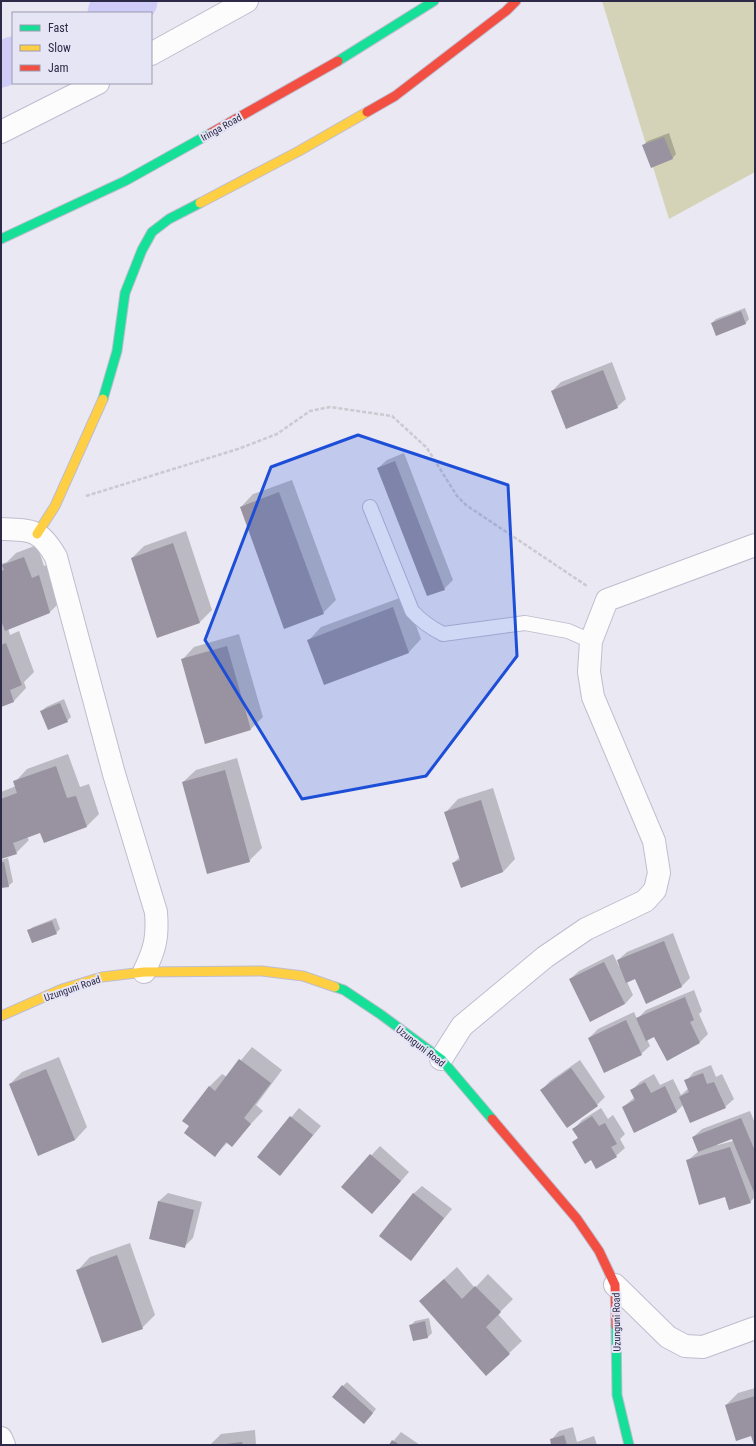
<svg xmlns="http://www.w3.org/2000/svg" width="756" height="1446" font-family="'Roboto Condensed',sans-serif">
<rect width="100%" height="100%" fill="#eae8f2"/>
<path fill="#d4d3b8" d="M602,1H755V172L669,219Z"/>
<g fill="#0003" fill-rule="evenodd">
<path d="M669,133L676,154L672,159L643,145L648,141Z"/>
<path d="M745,308L749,319L745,324L712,323L716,319Z"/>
<path d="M612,362L626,399L617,407L552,391L561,382Z"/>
<path d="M404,453L453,580L444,589L378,468L387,460Z"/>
<path d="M292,480L336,600L323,613L241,507L253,494Z"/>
<path d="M186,531L212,610L199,623L132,558L144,546Z"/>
<path d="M37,545L44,566L52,563L62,600L49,613L8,628L10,635L19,631L34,672L24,682L26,688L14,701L1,706V564L7,562L16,553Z"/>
<path d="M405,596L421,639L409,652L325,684L309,640L321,627Z"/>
<path d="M239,634L263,717L251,729L182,660L194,647Z"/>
<path d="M64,699L71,717L67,721L42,711L46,707Z"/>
<path d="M68,754L80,787L89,784L99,814L87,826L41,832L27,837L29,840L16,853L1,858V792L16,786L15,782L27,769Z"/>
<path d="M237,758L262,848L249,861L183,782L196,770Z"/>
<path d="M493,788L515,859L503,872L462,887L453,863L460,857L446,812L458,799Z"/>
<path d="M8,858L13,882L8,886L1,887V860Z"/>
<path d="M56,918L60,929L56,933L28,931L33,927Z"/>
<path d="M673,933L690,978L682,986L647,1002L636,978L627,982L633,995L625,1004L570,979L579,971L613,954L619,966H620L618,960L627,952Z"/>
<path d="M694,990L702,1011L699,1014L708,1034L700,1042L667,1060L655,1036L647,1039L650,1046L641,1054L589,1038L598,1029L634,1012L637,1019L646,1010Z"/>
<path d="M252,1047L282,1070L256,1105L263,1111L231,1145L228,1142L215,1155L191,1126L184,1121L210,1086L222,1074L227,1077Z"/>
<path d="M59,1057L87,1127L75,1140L38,1155L10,1084L22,1072Z"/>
<path d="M580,1060L605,1097L597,1105L542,1090L550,1081Z"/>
<path d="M711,1065L716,1077L722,1074L734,1099L725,1107L683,1105L676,1112L623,1107L635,1097L631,1091L640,1082L654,1074L660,1085L673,1079L681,1095L689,1088L686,1081L694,1072Z"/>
<path d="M299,1108L321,1126L280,1175L258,1157Z"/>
<path d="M601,1108L608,1119L613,1115L625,1134L620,1139L625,1148L616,1156L591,1158L573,1142L579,1137L574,1129L582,1120Z"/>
<path d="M750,1111L755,1123V1197L750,1202L725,1196L687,1161L699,1151L693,1137L702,1129ZM732,1138L733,1141L718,1145L717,1144Z"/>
<path d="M380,1146L409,1172L380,1205L342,1187Z"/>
<path d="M422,1186L452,1209L410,1260L413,1194Z"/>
<path d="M168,1193L202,1202L193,1238L184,1247L150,1238L159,1201Z"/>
<path d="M130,1243L155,1315L142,1328L78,1270L90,1257Z"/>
<path d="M457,1267L475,1288L488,1274L513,1299L498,1314L522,1341L486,1375L433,1289Z"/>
<path d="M429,1318L432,1333L428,1337L414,1340L411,1325L415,1321Z"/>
<path d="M347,1382L376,1409L368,1419L343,1386Z"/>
<path d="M755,1388V1445L752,1435L726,1405L738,1393Z"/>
<path d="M573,1427L577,1442L594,1436L597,1445H553L551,1440L559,1431Z"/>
<path d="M255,1430L256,1445H210L221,1434Z"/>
<path d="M401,1432L420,1445H390Z"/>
</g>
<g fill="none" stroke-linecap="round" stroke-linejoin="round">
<g stroke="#cfcdf7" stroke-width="45">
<path d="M110,13L135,1"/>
<path d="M1,65L13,59"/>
</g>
</g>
<g fill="#9892a1">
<path d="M664,137L673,159L651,168L642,145Z"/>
<path d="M741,311L746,324L716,336L711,323Z"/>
<path d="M603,370L618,408L566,429L551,391Z"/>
<path d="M395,461L445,590L427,596L377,468Z"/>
<path d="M279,492L324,614L284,629L240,507Z"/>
<path d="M173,543L200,623L157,638L131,558Z"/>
<path d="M24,557L32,578L39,575L50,613L5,631L1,620V571L4,570L2,565Z"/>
<path d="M393,607L409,653L324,685L307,640Z"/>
<path d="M6,643L22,685L10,690L14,702L1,707V645Z"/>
<path d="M227,646L251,730L205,744L181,659Z"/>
<path d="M60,703L68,722L48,730L40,711Z"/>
<path d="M56,766L67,798L76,796L87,827L44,843L40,833L13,843L17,854L1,859V799L17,793L13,781Z"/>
<path d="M225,770L250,862L207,874L182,782Z"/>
<path d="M481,800L503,872L461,888L452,863L460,860L444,812Z"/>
<path d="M1,862H4L9,887L1,888Z"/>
<path d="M52,921L57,934L32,943L27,930Z"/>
<path d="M664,941L682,987L646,1004L635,979L626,983L617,960Z"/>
<path d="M604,962L625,1004L590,1022L569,979Z"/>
<path d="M685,997L694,1020L690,1022L700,1043L667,1061L654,1037L646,1041L636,1018Z"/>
<path d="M626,1020L642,1055L604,1073L588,1038Z"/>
<path d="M239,1059L271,1083L244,1118L251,1124L232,1147L226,1142L215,1157L184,1133L189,1126L182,1121L209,1086L215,1091Z"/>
<path d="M571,1068L598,1106L567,1128L540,1090Z"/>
<path d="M46,1069L75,1140L38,1156L9,1084Z"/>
<path d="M703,1073L707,1084L714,1082L726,1108L690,1123L679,1097L689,1092L684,1080Z"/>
<path d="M645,1082L651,1093L665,1086L677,1112L634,1133L622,1107L635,1100L630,1090Z"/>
<path d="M290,1116L313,1135L280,1176L257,1157Z"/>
<path d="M592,1116L599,1126L605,1123L617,1144L611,1147L617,1157L596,1169L591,1160L585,1164L572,1142L578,1138L572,1129Z"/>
<path d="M741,1118L755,1151V1195L732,1139L698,1152L692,1137Z"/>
<path d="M730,1147L751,1203L729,1210L725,1197L699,1205L686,1160Z"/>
<path d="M370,1154L401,1181L372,1214L341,1187Z"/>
<path d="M413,1193L444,1218L411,1261L379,1236Z"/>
<path d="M158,1201L194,1210L185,1248L149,1239Z"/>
<path d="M117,1255L143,1329L102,1343L76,1270Z"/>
<path d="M444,1279L462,1299L475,1286L501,1312L486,1327L510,1354L486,1376L419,1301Z"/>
<path d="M425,1321L428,1338L413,1341L409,1325Z"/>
<path d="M342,1385L373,1413L364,1424L332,1397Z"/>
<path d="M755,1396V1445H754L751,1436L736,1441L725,1405Z"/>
<path d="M564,1435L567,1445H551L550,1439Z"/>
<path d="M392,1440L400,1445H389Z"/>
<path d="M242,1442L243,1445H227L226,1444Z"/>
</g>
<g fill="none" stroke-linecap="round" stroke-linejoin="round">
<defs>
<path id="lane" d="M370,507L412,611C421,621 431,628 443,634L525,623L568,631L591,641"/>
<g id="street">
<path d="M151,54L247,1"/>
<path d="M1,132L98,83"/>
<path d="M1,529C32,530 40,529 56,557L114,774L156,912C158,938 155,949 144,972"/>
<path d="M441,1059L462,1026L545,957L586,929L645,901L655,890L659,873L654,841L593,697L589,672L591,641L607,600L755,545"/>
<path d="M615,1285L668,1337L685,1346L703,1347L755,1328"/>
<path d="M1,1438L4,1445"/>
</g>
<g id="fast">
<path d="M338,61L434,1"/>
<path d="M1,239L125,181L211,133"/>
<path d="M103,399L117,351L125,293L142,250L152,232L169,219L200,203"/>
<path d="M335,987L344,990L380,1014L441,1059L492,1119"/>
<path d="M616,1326L617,1395L629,1445"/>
</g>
<g id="slow">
<path d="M200,203L299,151L367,112"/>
<path d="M37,534L55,506L103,399"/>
<path d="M1,1016L62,989L102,977L144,972L262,971L303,976L335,987"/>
</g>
<g id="jam">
<path d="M367,112L395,96L506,11L516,1"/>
<path d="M211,133L338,61"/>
<path d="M492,1119L577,1219L599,1251L615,1285L616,1326"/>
</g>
</defs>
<use href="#lane" stroke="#bfbdcf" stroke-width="16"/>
<use href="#street" stroke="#bfbdcf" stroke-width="24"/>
<use href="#fast" stroke="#bfbdcf" stroke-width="11"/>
<use href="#slow" stroke="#bfbdcf" stroke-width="11"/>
<use href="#jam" stroke="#bfbdcf" stroke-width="11"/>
<path stroke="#cacad0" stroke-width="2.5" stroke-dasharray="4 2" stroke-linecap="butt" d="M86,496L238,449L277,434L310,411L330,407L392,416L427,448L457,496L466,505L587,586"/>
<use href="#lane" stroke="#fcfcfd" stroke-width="14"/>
<use href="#street" stroke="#fcfcfd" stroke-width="22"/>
<use href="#fast" stroke="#16e098" stroke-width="9"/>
<use href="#slow" stroke="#ffcf43" stroke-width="9"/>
<use href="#jam" stroke="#f24e42" stroke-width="9"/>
</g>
<path fill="#1d4ed8" fill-opacity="0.2" stroke="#1d4ed8" stroke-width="3" stroke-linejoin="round" d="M358,435L508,485L517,656L426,776L302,799L205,640L271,467Z"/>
<g text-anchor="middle" stroke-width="4" stroke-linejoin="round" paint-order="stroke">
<g font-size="10" fill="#2c2a47" stroke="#e6e5f5">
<text transform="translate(221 127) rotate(-29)" y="4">Iringa Road</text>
<text transform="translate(72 988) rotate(-19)" y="4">Uzunguni Road</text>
<text transform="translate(421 1046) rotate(38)" y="4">Uzunguni Road</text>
<text transform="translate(616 1322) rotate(-91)" y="4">Uzunguni Road</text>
</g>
</g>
<rect width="756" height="1446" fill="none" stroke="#2c2a47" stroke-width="4"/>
<rect x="12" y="12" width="140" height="72" fill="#e6e5f5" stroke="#9c9aaf"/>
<rect x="20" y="25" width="20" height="6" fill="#16e098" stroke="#9c9aaf"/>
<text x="48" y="32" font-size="12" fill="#2c2a47">Fast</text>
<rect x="20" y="45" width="20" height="6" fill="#ffcf43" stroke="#9c9aaf"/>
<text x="48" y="52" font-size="12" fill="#2c2a47">Slow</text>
<rect x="20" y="65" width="20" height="6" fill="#f24e42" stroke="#9c9aaf"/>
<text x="48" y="72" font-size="12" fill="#2c2a47">Jam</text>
</svg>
